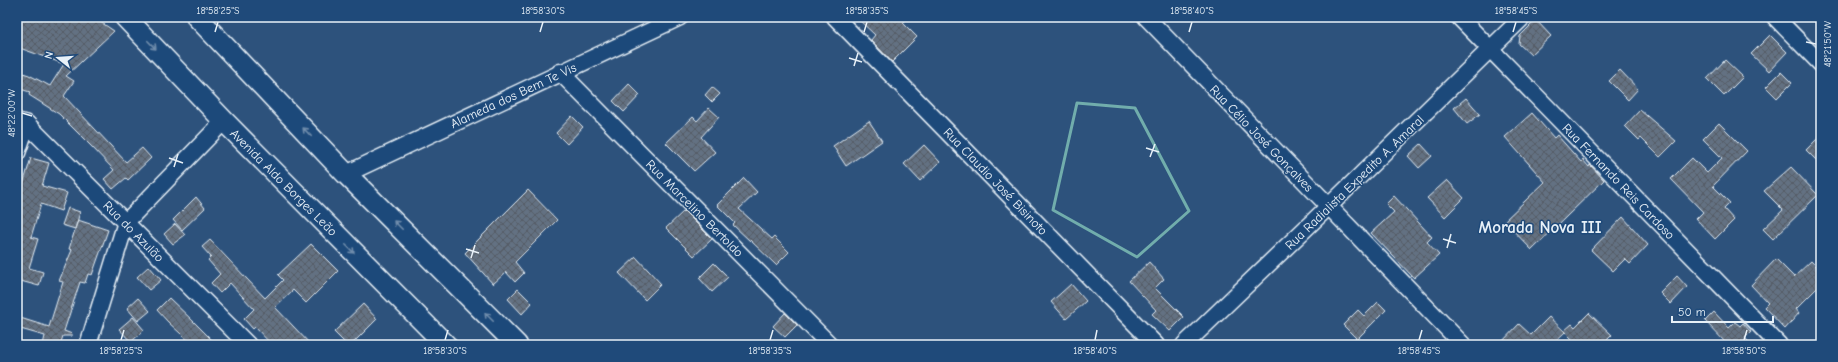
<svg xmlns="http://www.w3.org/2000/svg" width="1838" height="362" font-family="'Comic Neue',sans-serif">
<defs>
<pattern id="building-cross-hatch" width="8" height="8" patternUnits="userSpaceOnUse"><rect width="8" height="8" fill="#637182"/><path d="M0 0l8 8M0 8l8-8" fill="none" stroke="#545c66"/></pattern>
</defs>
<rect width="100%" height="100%" fill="#2d527c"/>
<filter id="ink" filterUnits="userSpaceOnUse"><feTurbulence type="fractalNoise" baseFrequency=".025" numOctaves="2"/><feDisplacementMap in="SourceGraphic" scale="8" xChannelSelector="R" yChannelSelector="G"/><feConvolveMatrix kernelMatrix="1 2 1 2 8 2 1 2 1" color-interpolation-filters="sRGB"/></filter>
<g filter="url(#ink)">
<g fill="url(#building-cross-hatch)" stroke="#e8f1f8">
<path d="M17,17H93L114,31L66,76L74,81L64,96L126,162L142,148L151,158L128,180L126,178L113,189L104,179L114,170L91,146L59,114L29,95L30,92L17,88V71L29,75L50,86L64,64L17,47Z"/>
<path d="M856,17H908L903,23L917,37L892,62L871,40L875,35Z"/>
<path d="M1536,20L1551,36L1531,55L1519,44L1520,36Z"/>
<path d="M1770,35L1787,52L1769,71L1751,54Z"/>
<path d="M1725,60L1743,77L1724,96L1707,79Z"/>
<path d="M1620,70L1638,89L1628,100L1609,81Z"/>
<path d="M1781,72L1792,83L1777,98L1766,87Z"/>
<path d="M629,84L640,95L624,112L613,101Z"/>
<path d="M712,87L720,94L712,102L705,95Z"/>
<path d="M1466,98L1480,114L1467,124L1454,108Z"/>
<path d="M709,108L719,117L701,137L715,152L694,171L666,143L693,117L697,121Z"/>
<path d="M1640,110L1676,141L1660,157L1641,138L1639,140L1625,126Z"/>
<path d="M1532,113L1554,138L1557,135L1581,162L1583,160L1589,167L1590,165L1604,180L1532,250L1504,221L1545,182L1505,137Z"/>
<path d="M572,116L583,127L567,144L556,133Z"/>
<path d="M869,121L882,141L846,166L833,146Z"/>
<path d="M1719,123L1747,151L1713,186L1730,203L1724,209L1734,220L1715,239L1696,219L1703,212L1671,179L1692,158L1707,173L1722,158L1703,139Z"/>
<path d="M1821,135V165L1806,150Z"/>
<path d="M1421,144L1432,156L1419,168L1408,156Z"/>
<path d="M924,145L940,162L920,181L904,164Z"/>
<path d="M31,158L49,163L42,186L67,193L61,211L41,204L31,237L38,239L29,268L43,272L39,286L17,280V204Z"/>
<path d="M1791,167L1818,195L1773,239L1763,229L1783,210L1764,191Z"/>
<path d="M744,178L757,192L739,209L772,239L774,237L789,252L776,265L750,240V241L733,225L735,223L717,205Z"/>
<path d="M1447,180L1464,198L1445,217L1427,198Z"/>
<path d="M528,190L557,220L515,262L524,273L515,282L506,272L493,284L465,253Z"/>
<path d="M1394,196L1432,237L1427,242L1439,255L1414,278L1371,233L1394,212L1386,204Z"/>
<path d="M196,197L205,208L182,230L173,220Z"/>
<path d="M68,208L80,212L75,229L62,225Z"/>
<path d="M684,211L712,239L694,256L666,228Z"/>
<path d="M1623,217L1648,245L1630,264L1625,259L1613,271L1591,250Z"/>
<path d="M78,220L108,230L92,275L88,274L85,283L80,282L64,331L72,334V336H63L60,345H43L45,336L17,328V317L49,327L63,282L59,281L72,250L69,249Z"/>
<path d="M175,224L185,235L173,244L164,234Z"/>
<path d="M210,240L265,298L283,280L278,275L311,244L338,271L306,303L293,290L275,307L311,345H272L255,327L253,329L244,319L254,309L230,283L220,293L211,283L220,274L208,260L211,257L202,247Z"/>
<path d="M636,257L661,284L645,300L619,273Z"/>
<path d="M1776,259L1794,277L1811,261L1821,271V284L1796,309L1799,313L1785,329L1764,307L1768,303L1751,285Z"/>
<path d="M1149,262L1164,279L1155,288L1184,317L1170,331L1152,314L1156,310L1129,281Z"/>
<path d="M714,263L728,277L712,292L699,278Z"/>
<path d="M149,266L161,280L149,290L137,277Z"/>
<path d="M1677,276L1687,287L1671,304L1660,293Z"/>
<path d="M1071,284L1086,301L1066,319L1051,302Z"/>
<path d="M518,289L532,303L522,314L508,299Z"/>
<path d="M138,298L150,311L138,321L127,308Z"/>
<path d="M169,298L193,321L217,345H193L168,322L157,310Z"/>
<path d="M1378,302L1386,310L1357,339L1343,325L1358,310L1364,316Z"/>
<path d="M363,304L377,319L351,345H347L334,332Z"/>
<path d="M1714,312L1729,328L1735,322L1740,326L1743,323L1751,332L1745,338L1752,345H1728L1705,321Z"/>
<path d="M785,313L797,325L785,337L773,326Z"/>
<path d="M1589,313L1612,335L1602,345H1578L1564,331L1572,324L1575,327Z"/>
<path d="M133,317L144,330L131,342L119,329Z"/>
<path d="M1549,317L1565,332L1551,345H1499L1519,324L1531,335Z"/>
</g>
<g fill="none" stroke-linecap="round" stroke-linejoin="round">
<defs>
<g id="minor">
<path d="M835,17L1156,345"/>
<path d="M1146,17L1463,345"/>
<path d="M1459,17L1779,345"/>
<path d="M1775,17L1821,64"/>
<path d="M560,72L830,345"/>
<path d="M17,121L27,124L248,345"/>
<path d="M17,153L27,124"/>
<path d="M346,174L680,17"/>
<path d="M88,345L126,222L224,121"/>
<path d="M1184,345L1328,207L1523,17"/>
</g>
<g id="tertiary">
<path d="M125,17L224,121L446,345"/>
<path d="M197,17L346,174L517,345"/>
</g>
</defs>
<use href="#minor" stroke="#e8f1f8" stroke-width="19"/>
<use href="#tertiary" stroke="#e8f1f8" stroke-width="23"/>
<use href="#minor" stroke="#1f4a7a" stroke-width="16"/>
<use href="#tertiary" stroke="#1f4a7a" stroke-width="20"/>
</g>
<defs><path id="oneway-shaft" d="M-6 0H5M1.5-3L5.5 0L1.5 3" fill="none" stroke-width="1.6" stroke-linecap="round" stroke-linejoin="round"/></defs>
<g stroke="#6f8dac">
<use href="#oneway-shaft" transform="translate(152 45) rotate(46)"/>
<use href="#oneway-shaft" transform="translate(307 132) rotate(-134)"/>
<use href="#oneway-shaft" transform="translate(398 225) rotate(-135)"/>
<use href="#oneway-shaft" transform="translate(350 249) rotate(45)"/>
<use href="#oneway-shaft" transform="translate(489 317) rotate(-135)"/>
</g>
</g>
<path fill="none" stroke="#71adac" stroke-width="3" stroke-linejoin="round" d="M1077,103L1135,108L1189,211L1137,257L1053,210Z"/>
<path fill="none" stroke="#e8f1f8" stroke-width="1.5" d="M215,32L218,22M540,32L543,22M864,32L867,22M1189,32L1192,22M1513,32L1516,22M1806,42L1816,44M849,58L862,62M854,66L858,53M22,113L32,116M1146,148L1159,152M1150,157L1155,144M169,158L183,163M174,167L178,154M1443,239L1456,243M1447,248L1451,234M466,249L479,253M471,258L475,245M121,340L124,330M445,340L448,330M770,340L773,330M1095,340L1097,330M1419,340L1422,330M1744,340L1747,330"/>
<g text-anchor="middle" stroke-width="3" stroke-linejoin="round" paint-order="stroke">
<g font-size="13" fill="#e8f1f8" stroke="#1f4a7a">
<text transform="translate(513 95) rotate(-25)" y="5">Alameda dos Bem Te Vis</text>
<text transform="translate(1262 138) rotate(46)" y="5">Rua Célio José Gonçalves</text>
<text transform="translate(996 181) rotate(46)" y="5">Rua Claudio José Bisinoto</text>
<text transform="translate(1619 181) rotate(46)" y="5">Rua Fernando Reis Cardoso</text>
<text transform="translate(284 182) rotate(45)" y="5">Avenida Aldo Borges Leão</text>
<text transform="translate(1354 182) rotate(-44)" y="5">Rua Radialista Expedito A. Amaral</text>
<text transform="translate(695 208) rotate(45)" y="5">Rua Marcelino Bertoldo</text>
<text transform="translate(134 231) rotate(45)" y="5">Rua do Azulão</text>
</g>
<g font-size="17" font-weight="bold" fill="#e8f1f8" stroke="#1f4a7a">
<text x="1540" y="233">Morada Nova III</text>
</g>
</g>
<rect width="1838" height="362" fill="none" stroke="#1f4a7a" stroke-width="44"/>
<g transform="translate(58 58) rotate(287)" stroke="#1f4a7a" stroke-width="3" paint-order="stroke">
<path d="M0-3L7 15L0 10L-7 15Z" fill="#e8f1f8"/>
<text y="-6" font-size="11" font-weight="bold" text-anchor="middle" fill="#e8f1f8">N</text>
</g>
<path d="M1672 316v6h101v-6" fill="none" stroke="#e8f1f8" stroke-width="2"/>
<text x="1678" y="316" font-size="12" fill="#e8f1f8" stroke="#1f4a7a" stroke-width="3" paint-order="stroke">50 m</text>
<rect x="22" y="22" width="1794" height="318" fill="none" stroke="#e8f1f8" stroke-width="1.5"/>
<g font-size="10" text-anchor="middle" fill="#e8f1f8">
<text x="218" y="14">18°58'25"S</text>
<text x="543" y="14">18°58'30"S</text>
<text x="867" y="14">18°58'35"S</text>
<text x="1192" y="14">18°58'40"S</text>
<text x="1516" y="14">18°58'45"S</text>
<text transform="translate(1827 44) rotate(-90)" y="4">48°21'50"W</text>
<text transform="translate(11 113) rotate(-90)" y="4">48°22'00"W</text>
<text x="121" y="354">18°58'25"S</text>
<text x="445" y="354">18°58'30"S</text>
<text x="770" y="354">18°58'35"S</text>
<text x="1095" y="354">18°58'40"S</text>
<text x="1419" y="354">18°58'45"S</text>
<text x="1744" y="354">18°58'50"S</text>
</g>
</svg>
